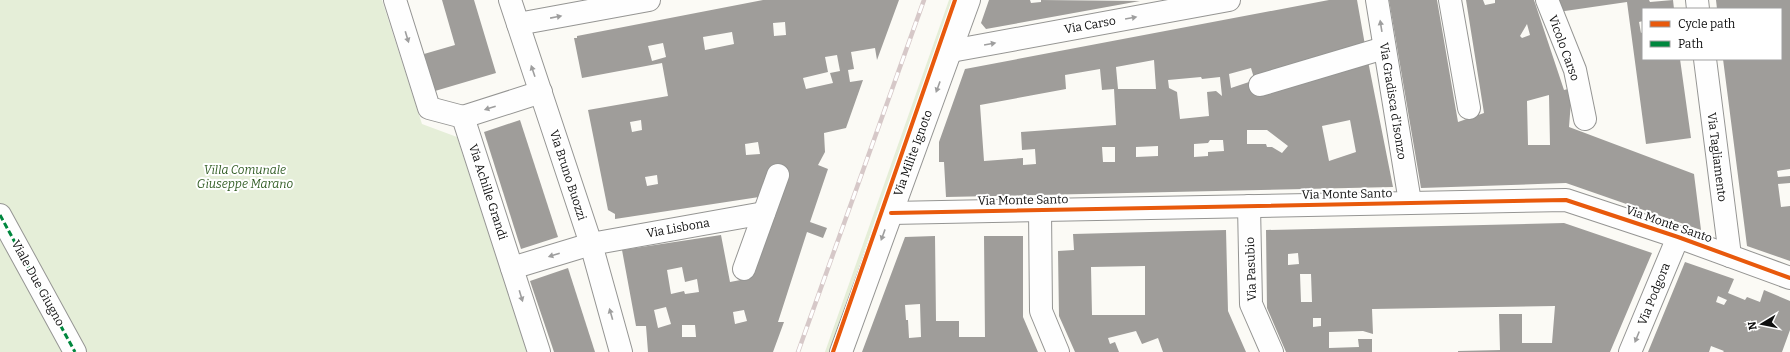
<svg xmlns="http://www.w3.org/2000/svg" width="1790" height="352" font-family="Bitter,serif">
<rect width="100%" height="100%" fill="#fbfaf5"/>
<g fill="#e5eed8">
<path d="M0,0H382L422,124L457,137L527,352H0Z"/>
<path d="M949,0H952L829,352H825Z"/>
</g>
<g fill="#9f9d9a" fill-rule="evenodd">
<path d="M442,0H474L496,73L435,91L424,54L455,45Z"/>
<path d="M763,0H899L877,60L875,48L851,52L854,69L848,70L850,82L863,80L846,128L824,133L825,152L818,165L828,169L810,222L827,228L823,238L807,232L778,322H784L773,352H648L646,326H636L622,250L721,235L730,282L751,278L783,173L765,196L615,219V214L608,210L588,110L668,96L662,63L582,78L574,38H577V36ZM785,22L786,35L774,36L773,23ZM732,32L734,44L705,50L703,37ZM663,43L666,57L652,61L648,46ZM837,55L840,71L830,73L833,83L806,89L803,78L828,72L825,57ZM641,120L642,130L632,132L630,122ZM758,142L760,154L746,155L745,144ZM657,175L658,184L647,186L645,177ZM682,267L685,282L697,279L699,292L685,294L684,291L671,294L667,270ZM666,307L671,324L658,328L654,310ZM744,310L747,321L735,324L733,312ZM682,325H695L696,337H682Z"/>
<path d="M989,0H1030L1031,3L1041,2V0L1140,1L986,29L981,23Z"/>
<path d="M1329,0H1357L1365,45L1254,78L1251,68L1229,74L1231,88L1249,82L1254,95L1368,61L1393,187L946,197L944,162H939V142L965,69ZM1154,60L1156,89H1118L1116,67ZM1100,69L1102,90L1114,89L1116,125L1021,132L1022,150L1035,149L1036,164L1023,165V158L984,161L980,105L1066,89L1065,75ZM1201,77L1202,79L1220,77L1222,96L1216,91L1207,92L1209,116L1180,119L1177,92L1169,88L1168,80ZM1350,120L1356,152L1329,161L1322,126ZM1247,130H1267L1288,146L1282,153L1272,147H1267L1266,144H1247ZM1210,140H1223L1224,151L1208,152V156L1194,157V144L1208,143ZM1158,146V156L1136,157V147ZM1102,147H1115V162H1103Z"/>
<path d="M1389,0H1437L1458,122L1484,113L1466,0H1483L1485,5L1495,3V0H1534L1564,90L1572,88L1569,127L1694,174L1701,230L1566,183L1421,188ZM1527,24L1530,35L1522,38L1520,36ZM1549,95L1550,145H1528L1527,101Z"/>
<path d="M1554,0H1649L1650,2L1673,0L1674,9H1643V21L1639,22L1641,33L1643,32V59H1680L1691,138L1646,144L1627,2L1558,12Z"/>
<path d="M1716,0H1790V169L1777,171L1778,177L1790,176V183L1778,184L1781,207L1790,206V261L1747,246L1723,59H1781V9H1717Z"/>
<path d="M520,120L558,237L521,249L484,132Z"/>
<path d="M1564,223L1652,253L1610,352H1458V351L1500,350L1499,314H1522V343H1552L1555,306L1372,309L1373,334L1363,331L1329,332V348L1359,347L1358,339H1372V352H1286L1267,308L1266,230ZM1298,253L1299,264L1288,265V254ZM1300,274H1311L1312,302H1301ZM1313,318H1321V326L1313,327Z"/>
<path d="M1226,230L1228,311L1246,352H1163L1158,338L1142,344L1136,331L1108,338L1110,344L1115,342L1119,352H1075L1059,316L1058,251L1074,250L1073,234ZM1145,266V315H1092L1091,267Z"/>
<path d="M935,236L936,321H959V337H985L984,236H1023V317L1038,352H862L905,237ZM920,304L921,337L909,338L908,320H906L905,305Z"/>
<path d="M1685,262L1734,279L1728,293L1745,300L1747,297L1760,302L1764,290L1790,301V330L1782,352H1723L1724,351L1711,346L1709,352H1648ZM1718,296L1727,300L1724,305L1716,302Z"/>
<path d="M568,268L595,352H554L530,281Z"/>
</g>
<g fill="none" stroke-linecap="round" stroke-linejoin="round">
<defs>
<g id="minor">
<path d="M395,0L429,108L463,117L539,352"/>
<path d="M510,0L591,244L621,352"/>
<path d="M1377,0L1410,202"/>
<path d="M1450,0L1469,108"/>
<path d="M1547,0L1575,70L1585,119"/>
<path d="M1697,0L1698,9"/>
<path d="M518,24L649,0"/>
<path d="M951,51L1229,0"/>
<path d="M1705,59L1730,256"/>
<path d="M1260,85L1384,48"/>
<path d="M463,117L541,92"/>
<path d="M1249,206L1251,304L1272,352"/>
<path d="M1040,210L1041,311L1058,352"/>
<path d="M891,213L1566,200L1678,237L1790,278"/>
<path d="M0,215L75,352"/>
<path d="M512,268L591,244L764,213"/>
<path d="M744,269L778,175"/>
<path d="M841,352L969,0"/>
<path d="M1630,352L1678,237"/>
</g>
</defs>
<use href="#minor" stroke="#959593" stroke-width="24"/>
<use href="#minor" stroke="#fefefe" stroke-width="22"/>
<defs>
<path id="rail" d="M798,352L924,0"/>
</defs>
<use href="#rail" stroke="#d6c8c8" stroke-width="4.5"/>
<use href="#rail" stroke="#fff" stroke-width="3" stroke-dasharray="9" stroke-linecap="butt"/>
<path stroke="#00873e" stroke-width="3" stroke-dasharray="6 3" stroke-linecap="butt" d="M0,215L75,352"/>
<defs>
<g id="cycleway">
<path d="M891,213L1566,200L1678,237L1790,278"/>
<path d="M833,352L955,0"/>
</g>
</defs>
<use href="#cycleway" stroke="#fff" stroke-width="6"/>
<use href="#cycleway" stroke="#e8590c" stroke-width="4"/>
</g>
<defs><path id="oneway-solid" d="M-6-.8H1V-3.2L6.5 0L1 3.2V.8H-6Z"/></defs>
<g fill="#9e9e9e">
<use href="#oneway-solid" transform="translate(556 17) rotate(-11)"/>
<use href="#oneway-solid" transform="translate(1131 18) rotate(-10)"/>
<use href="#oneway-solid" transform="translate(1381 26) rotate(-99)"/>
<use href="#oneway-solid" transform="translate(407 37) rotate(73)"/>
<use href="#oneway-solid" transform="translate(990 44) rotate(-10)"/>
<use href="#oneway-solid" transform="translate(533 71) rotate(-109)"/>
<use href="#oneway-solid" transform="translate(938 87) rotate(110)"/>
<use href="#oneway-solid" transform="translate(490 108) rotate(162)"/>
<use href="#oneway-solid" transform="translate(883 235) rotate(110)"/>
<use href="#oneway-solid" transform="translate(554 255) rotate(163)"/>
<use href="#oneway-solid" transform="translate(521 296) rotate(73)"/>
<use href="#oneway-solid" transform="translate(611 314) rotate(-106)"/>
<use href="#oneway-solid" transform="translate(1637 337) rotate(112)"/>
</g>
<g text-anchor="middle" stroke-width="4" stroke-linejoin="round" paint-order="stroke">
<g font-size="12" fill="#0f0f0f" stroke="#fff">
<text transform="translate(1090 25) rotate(-10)" y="4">Via Carso</text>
<text transform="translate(1564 48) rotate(70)" y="4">Vicolo Carso</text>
<text transform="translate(1393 101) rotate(81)" y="4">Via Gradisca d'Isonzo</text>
<text transform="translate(913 153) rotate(-70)" y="4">Via Milite Ignoto</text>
<text transform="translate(1717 157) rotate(83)" y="4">Via Tagliamento</text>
<text transform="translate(568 175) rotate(72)" y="4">Via Bruno Buozzi</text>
<text transform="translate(488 192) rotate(72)" y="4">Via Achille Grandi</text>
<text transform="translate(1347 194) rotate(-1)" y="4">Via Monte Santo</text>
<text transform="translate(1023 200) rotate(-1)" y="4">Via Monte Santo</text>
<text transform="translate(1669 224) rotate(19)" y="4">Via Monte Santo</text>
<text transform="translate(678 228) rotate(-10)" y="4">Via Lisbona</text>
<text transform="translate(1251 269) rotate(-92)" y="4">Via Pasubio</text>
<text transform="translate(38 283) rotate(61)" y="4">Viale Due Giugno</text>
<text transform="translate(1654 294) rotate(-68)" y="4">Via Podgora</text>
</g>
<g font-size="12" font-style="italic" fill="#345f27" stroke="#fff">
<text x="245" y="174">Villa Comunale<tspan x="245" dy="14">Giuseppe Marano</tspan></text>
</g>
</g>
<rect x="1642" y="8" width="140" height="52" fill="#ffffff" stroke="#9f9f9f"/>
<rect x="1650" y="21" width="20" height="6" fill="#e8590c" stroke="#9f9f9f"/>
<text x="1678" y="28" font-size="12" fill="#0f0f0f">Cycle path</text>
<rect x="1650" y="41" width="20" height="6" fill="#00873e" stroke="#9f9f9f"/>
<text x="1678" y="48" font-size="12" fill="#0f0f0f">Path</text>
<g transform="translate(1762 324) rotate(260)" stroke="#ffffff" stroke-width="3" paint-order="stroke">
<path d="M0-3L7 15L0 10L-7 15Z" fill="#0f0f0f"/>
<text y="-6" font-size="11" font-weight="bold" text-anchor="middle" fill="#0f0f0f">N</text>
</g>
</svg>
